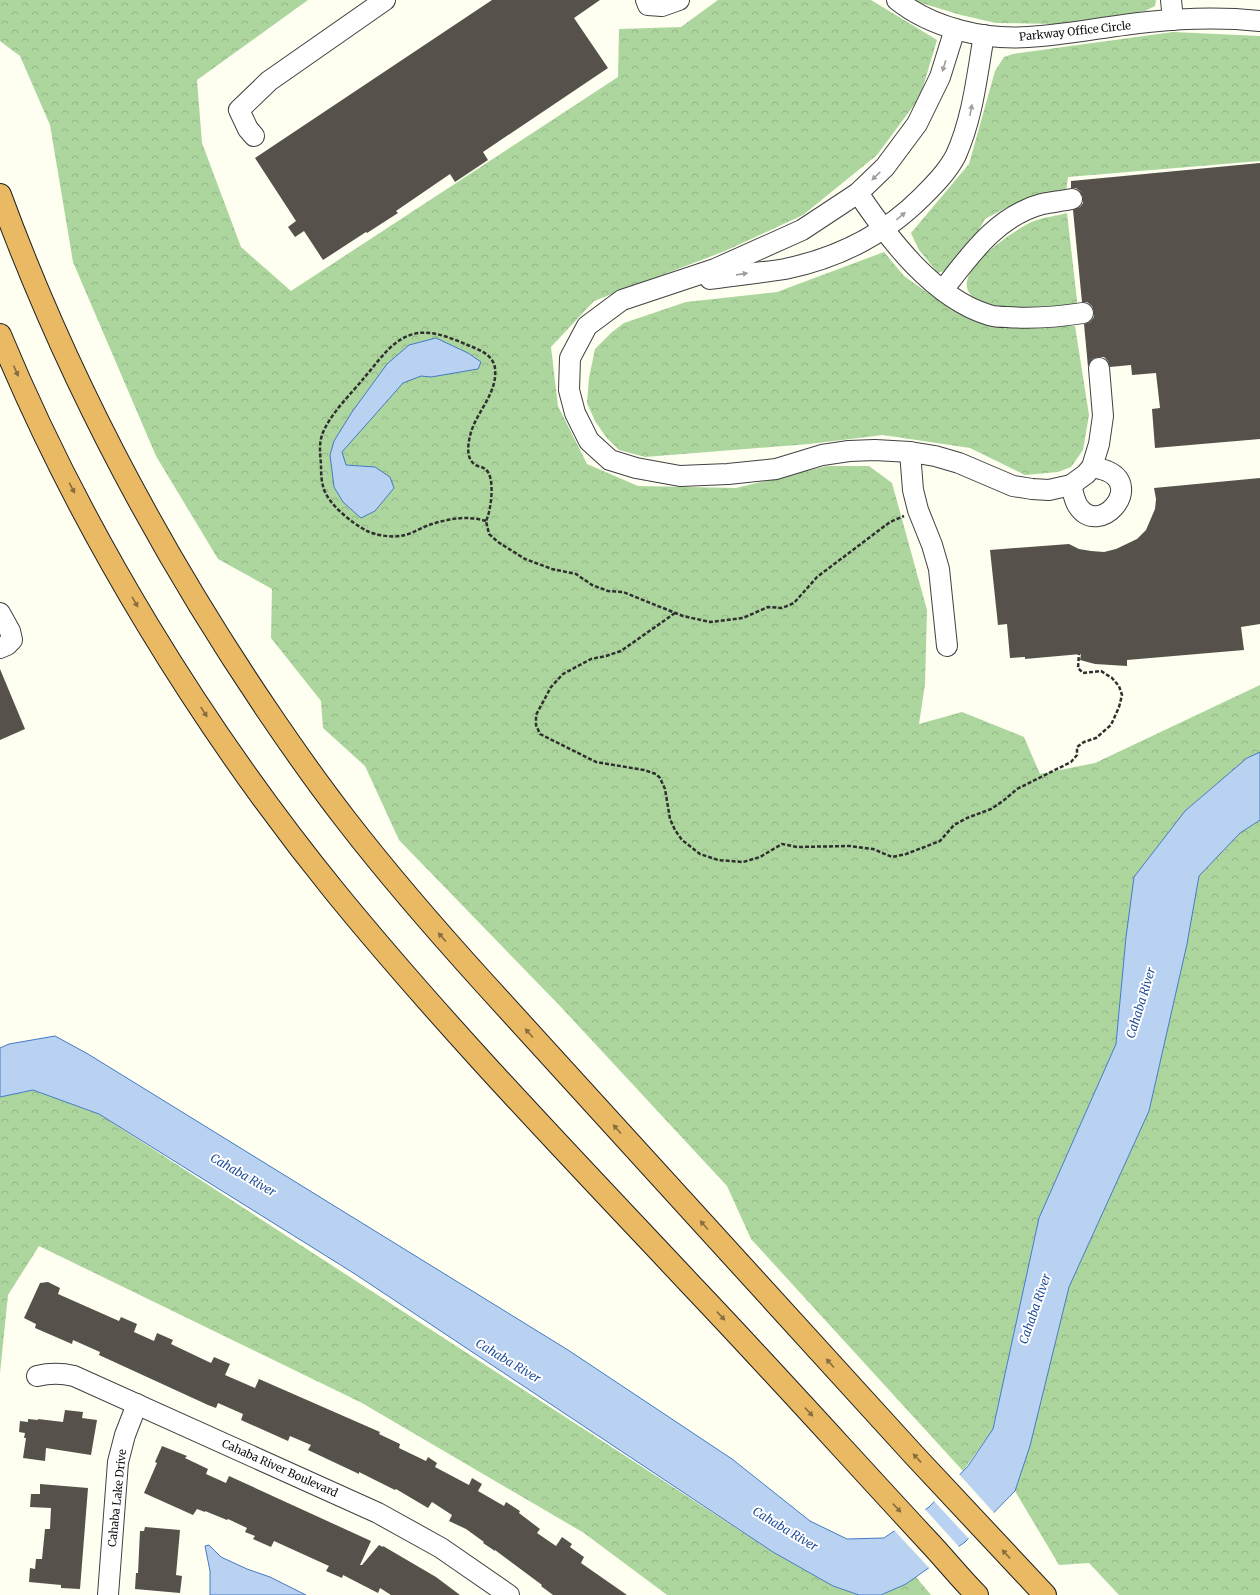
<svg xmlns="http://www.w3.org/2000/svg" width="1260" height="1595" font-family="Merriweather,serif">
<defs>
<pattern id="forest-crowns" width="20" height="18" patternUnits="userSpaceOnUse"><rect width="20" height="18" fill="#acd69d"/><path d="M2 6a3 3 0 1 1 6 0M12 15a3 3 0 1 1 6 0" fill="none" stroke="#93b686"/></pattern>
</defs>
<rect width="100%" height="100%" fill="#fefef1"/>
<g fill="url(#forest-crowns)">
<path d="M0,0H308L197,80L202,143L241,247L291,291L618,77L619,29L681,27L718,0H871L937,40L920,97L877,155L803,215L725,251L594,301L551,347L558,406L587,464L638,486L736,488L827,466H869L892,483L927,610L925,684L919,724L962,712L1024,737L1040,774L1095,763L1260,685V752L1247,758L1185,811L1126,937L1116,1044L1039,1218L993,1429L963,1471L751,1239L727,1186L560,1006L399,840L365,766L323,728L321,701L271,638L272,589L218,559L156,456L73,262L50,125L20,56L0,41Z"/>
<path d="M915,0H1156L1155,6L1145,11L1057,24L996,23L961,15L918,2Z"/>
<path d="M1173,32L1260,36V161L1068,177L1066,192L1017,202L985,219L968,249L947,270L938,273L919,250L911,233L969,164L995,71L1004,57L1013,54Z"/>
<path d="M1067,213L1078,309C1054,309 988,313 971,295C949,272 1017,228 1034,221C1044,217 1057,216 1067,213Z"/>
<path d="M884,252L904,276L952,310L1000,326H1075L1089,415L1083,450L1071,467L1058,472L1025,475L970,448L883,435L809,444L645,457L619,450L606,437L595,421L587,403L589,378L595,349L612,332L624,323L686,302L777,292Z"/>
<path d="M1260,820V1595H1119L1089,1563L1059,1565L1015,1491L1030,1446L1069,1287L1149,1111L1187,944L1199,876L1240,833Z"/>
<path d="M33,1090L99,1114L773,1552L833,1586L859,1595H667L584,1533L362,1403L39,1246L8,1295L0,1373V1097Z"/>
<path d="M916,1577L931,1595H881L906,1584Z"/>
</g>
<g fill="#b9d2f2" stroke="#457ac4">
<path d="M436,338L468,353L481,362L478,369L431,377L421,376L403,383L342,452L346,465L375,467L390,477L394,488L375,511L361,518L343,502L334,487L330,455L334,441L352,412L387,364L409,345Z"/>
<path d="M1260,752V820L1240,833L1199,876L1187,944L1149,1111L1069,1287L1030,1446L1015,1491L965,1542L906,1584L881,1595H859L833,1586L773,1552L355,1274L99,1114L33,1090L0,1097V1048L9,1044L55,1036L88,1054L568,1350L732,1459L810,1521L847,1539L884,1538L929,1507L968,1466L993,1429L1039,1218L1116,1044L1126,937L1134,877L1185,811L1247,758Z"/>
<path d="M209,1545L221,1557L247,1569L270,1577L306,1595H210V1571L205,1546Z"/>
</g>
<g fill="#fefef1">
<path d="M958,1473L995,1514L970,1540L933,1500Z"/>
<path d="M924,1508L960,1548L930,1569L893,1529Z"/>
</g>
<g fill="#56524b">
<path d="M492,0H600L574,18L608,68L483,152L488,160L455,182L450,174L396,211L398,213L367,233L366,232L323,260L304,231L295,237L288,227L296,221L255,158Z"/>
<path d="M1260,163V439L1155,448L1152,409L1160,408L1156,373L1132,375L1131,365L1110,367L1108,361L1104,357H1098L1092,359L1088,367L1084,324L1090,322L1094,317V312L1092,306L1087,302H1082L1073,210L1080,207L1083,203V197L1080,191L1076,188H1071V181Z"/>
<path d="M1260,478V624L1241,627L1244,650L1127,660V666L1095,664L1080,660L1081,654L1025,659V657L1010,658L1007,624L998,625L990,550L1069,544L1079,549L1091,551L1104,552L1116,549L1137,539L1146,530L1155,509L1156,499L1154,488Z"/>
<path d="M0,669L25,729L0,740Z"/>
<path d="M48,1282L60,1288L58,1294L119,1321L121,1317L137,1324L134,1332L154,1341L157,1333L173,1340L171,1344L211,1363L214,1357L230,1364L225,1375L255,1388L259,1379L380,1432L379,1434L400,1444L399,1448L426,1461L428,1457L437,1463L435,1467L469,1485L472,1478L482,1484L478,1491L504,1506L506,1502L520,1511L519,1513L540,1529L537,1533L556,1546L562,1537L572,1544L570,1547L584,1557L581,1563L627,1595H553L541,1586L542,1585L495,1550V1551L483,1543L484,1542L466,1529L449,1521L452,1515L432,1502L428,1508L396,1489L395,1490L359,1472V1474L308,1450L311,1445L290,1436L288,1441L241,1420L243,1414L218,1403L216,1408L208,1405L99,1355L100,1352L73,1340L72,1344L35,1328L36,1324L24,1318L40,1283Z"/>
<path d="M65,1410L83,1412L82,1418L97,1420L91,1455L46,1448L45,1461L23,1458L26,1438H24L25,1433L19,1432L20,1421L28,1422V1419L38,1420V1419L63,1422Z"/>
<path d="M162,1446L187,1456L185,1458L208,1469L206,1474L226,1483L229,1476L371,1541L360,1565H362L379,1545L383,1547V1546L436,1577L460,1595H391L380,1588L378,1593L343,1575L342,1578L326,1571L329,1566L274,1541L271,1547L253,1539L255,1536L245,1532L247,1528L228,1519L227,1520L205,1511V1512L197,1509L193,1515L144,1493L157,1463L155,1462Z"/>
<path d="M40,1484L88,1488L80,1589L61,1588V1585L29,1582L30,1568L35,1569L36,1559H42L45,1529H50L51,1508L30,1507L31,1494H40Z"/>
<path d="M145,1527L180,1530L176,1575L182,1576L180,1593L135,1589L136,1573H138L140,1531H144Z"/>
</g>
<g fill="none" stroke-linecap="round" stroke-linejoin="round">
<defs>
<g id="minor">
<path d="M646,0L648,5L662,6L679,0"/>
<path d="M897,0C932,28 984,40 1028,37C1068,35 1108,26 1148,22C1185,18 1223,17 1260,21"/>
<path d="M1171,0L1173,20"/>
<path d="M955,29L940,77L917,124L885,167L858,193L802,230L715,269L622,300L587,326L570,358L569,390L575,413L589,441L610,460L636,468L680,476L728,474L776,469L822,455L849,451L875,450L910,452L935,456L959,463L1013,486L1032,489L1049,490L1071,485L1086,474L1092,467L1099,444L1103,416L1099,368"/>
<path d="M254,136L248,129L239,110L269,81L385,0"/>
<path d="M858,193C889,239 933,298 989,315C995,317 1001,317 1007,317C1033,319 1057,317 1083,313"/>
<path d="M710,279C735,275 760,273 785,269C838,258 883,236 922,197C934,185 948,171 956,155C973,117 977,75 984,35"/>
<path d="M943,290C970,255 997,216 1042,204C1052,202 1062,201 1072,199"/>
<path d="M910,452L913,490L918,510L932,545L939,569L947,646"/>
<path d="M1071,485C1073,492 1074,500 1078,506C1099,538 1144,487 1107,471C1102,469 1097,468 1092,467"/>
<path d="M0,613L10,631L12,640L7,645L0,648"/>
<path d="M37,1376C50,1373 61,1373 74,1376L378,1513L441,1548L509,1595"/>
<path d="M108,1595L118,1462L125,1435L137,1404"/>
</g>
<g id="highway">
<path d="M0,195C67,377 158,549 267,710C292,747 318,784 346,820C390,877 437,931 486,985L914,1455L1045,1595"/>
<path d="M0,335C81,531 202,728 336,893C448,1030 572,1158 693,1287C773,1371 850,1457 928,1541C945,1559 960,1578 977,1595"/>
</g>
</defs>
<use href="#minor" stroke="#414141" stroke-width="22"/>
<use href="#highway" stroke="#1f1f1f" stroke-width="24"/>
<g stroke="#303030" stroke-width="2.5" stroke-dasharray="4 2" stroke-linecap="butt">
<path d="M486,521C467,515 447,519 429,525C421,528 413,533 405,535C394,538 378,536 367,531C352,523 327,504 323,486C321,479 321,471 321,464C320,454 319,444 322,435C329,415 351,394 364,378C378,362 392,339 414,334C432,329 453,339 470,346C480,350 493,355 495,368C498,394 475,413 470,436C468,445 466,457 474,464C477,467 482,466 485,469C496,476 491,511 486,521L489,534L498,542L525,559L552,569L576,574L592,585L608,591L623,592L683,616L710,622L743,618L768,607L782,608L794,603L817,577L890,522L904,516"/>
<path d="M675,613L621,651L606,656L591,659L563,674L551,687L536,715V725L540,734L596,762L644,770L656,774L660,778L665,789L670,819L675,830L682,840L700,854L718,860L743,862L760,857L782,844L797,847L850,846L873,849L892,857L906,854L940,841L954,825L967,818L991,809L1003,801L1017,789L1071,762L1077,755V747L1084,742L1096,738L1111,725L1119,707L1122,695L1119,686L1112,678L1101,671L1083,673L1078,668L1079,654"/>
</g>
<use href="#minor" stroke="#fff" stroke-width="20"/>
<use href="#highway" stroke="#eab963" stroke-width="22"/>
</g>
<defs><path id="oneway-solid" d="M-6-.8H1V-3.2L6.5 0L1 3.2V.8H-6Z"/></defs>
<g fill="#9f9f9f">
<use href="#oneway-solid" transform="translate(944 66) rotate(107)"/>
<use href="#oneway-solid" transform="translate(971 110) rotate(-79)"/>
<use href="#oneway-solid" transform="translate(876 176) rotate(136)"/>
<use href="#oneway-solid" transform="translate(901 216) rotate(-40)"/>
<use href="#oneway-solid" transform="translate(742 274) rotate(-8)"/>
</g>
<g fill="#876c3d">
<use href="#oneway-solid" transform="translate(16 371) rotate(66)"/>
<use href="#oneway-solid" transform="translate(72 488) rotate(62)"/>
<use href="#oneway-solid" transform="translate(135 602) rotate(60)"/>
<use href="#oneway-solid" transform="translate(204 712) rotate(57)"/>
<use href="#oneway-solid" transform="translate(442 937) rotate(-132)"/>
<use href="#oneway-solid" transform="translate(529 1033) rotate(-132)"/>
<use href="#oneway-solid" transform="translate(617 1129) rotate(-132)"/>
<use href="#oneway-solid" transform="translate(704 1225) rotate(-132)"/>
<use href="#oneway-solid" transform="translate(721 1316) rotate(47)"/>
<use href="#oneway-solid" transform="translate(830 1363) rotate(-132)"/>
<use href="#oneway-solid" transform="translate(809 1412) rotate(47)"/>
<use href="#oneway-solid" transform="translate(917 1458) rotate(-133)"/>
<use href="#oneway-solid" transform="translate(897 1508) rotate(47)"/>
<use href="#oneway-solid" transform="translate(1006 1554) rotate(-133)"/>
</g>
<g text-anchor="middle" stroke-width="4" stroke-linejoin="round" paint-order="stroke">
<g font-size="11" fill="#0e0e0e" stroke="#fff">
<text transform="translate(1075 31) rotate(-6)" y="4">Parkway Office Circle</text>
<text transform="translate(280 1468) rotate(24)" y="4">Cahaba River Boulevard</text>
<text transform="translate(117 1498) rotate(-84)" y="4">Cahaba Lake Drive</text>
</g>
<g font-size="12" font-style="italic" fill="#204e98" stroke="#fff">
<text transform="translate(1141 1003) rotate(-73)" y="4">Cahaba River</text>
<text transform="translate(243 1175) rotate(30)" y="4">Cahaba River</text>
<text transform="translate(1035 1309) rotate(-71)" y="4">Cahaba River</text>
<text transform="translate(508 1361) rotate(31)" y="4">Cahaba River</text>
<text transform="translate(785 1529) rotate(31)" y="4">Cahaba River</text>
</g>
</g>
</svg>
